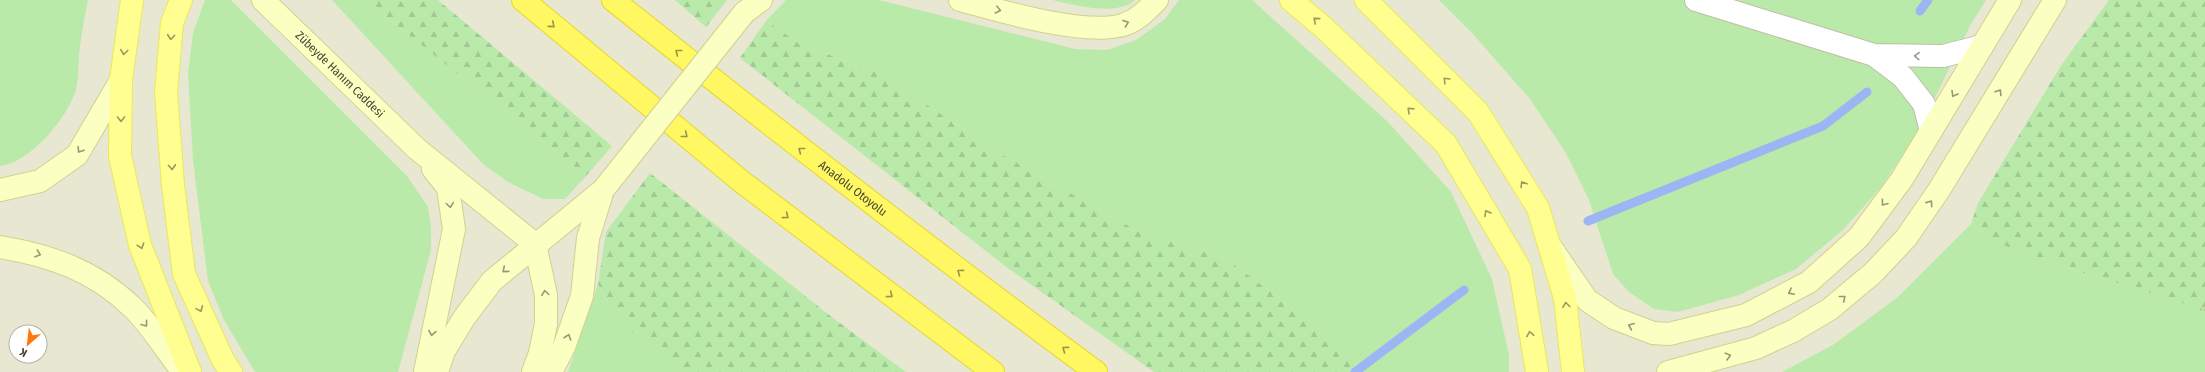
<svg xmlns="http://www.w3.org/2000/svg" width="2205" height="372" font-family="'Fira Sans Condensed',sans-serif">
<defs>
<pattern id="forest-firs" width="22" height="20" patternUnits="userSpaceOnUse"><rect width="22" height="20" fill="#baeaaa"/><path d="M5 1l3.5 6h-7zM16 11l3.5 6h-7z" fill="#a1ca93"/></pattern>
</defs>
<rect width="100%" height="100%" fill="#f3f3e4"/>
<path fill="#e7e7d2" fill-rule="evenodd" d="M0,0H2205V372H0ZM16,332H40V356H16Z"/>
<g fill="#baeaaa">
<path d="M0,0H88C85,15 82,30 80,46C78,59 79,72 77,85C72,114 29,164 0,166Z"/>
<path d="M205,0H231L407,176L428,207L431,227V250L398,372H255L224,320L208,281L193,160L188,73L193,33Z"/>
<path d="M332,0H371L380,12L586,176L565,199H543L508,182L483,164Z"/>
<path d="M786,0H879L1075,49L1107,50L1136,40L1165,19L1179,0H1252L1388,122L1451,192L1492,279L1509,355V372H1360L1349,350L1225,258L1141,233L999,153L881,74L800,44L766,21Z"/>
<path d="M1052,0H1135C1115,17 1076,5 1052,0Z"/>
<path d="M1439,0H1986L1971,24L1920,128L1882,186L1843,230L1796,269L1739,295L1678,312L1654,309L1629,292L1613,274L1589,200L1566,153L1530,99L1473,34Z"/>
<path d="M1971,224L2003,245L2071,269L2205,310V372H1782L1833,345L1898,297Z"/>
<path d="M598,284L608,304L636,337L687,372H568Z"/>
</g>
<g fill="url(#forest-firs)">
<path d="M371,0H438L612,146L586,176L380,12Z"/>
<path d="M675,0H727L706,27Z"/>
<path d="M2109,0H2205V310L2071,269L2003,245L1971,224L1978,203L2062,64Z"/>
<path d="M766,21L800,44L881,74L999,153L1141,233L1225,258L1349,350L1360,372H1154L1005,266L740,58Z"/>
<path d="M650,173L833,318L906,372H687L636,337L608,304L598,284L606,232Z"/>
</g>
<g fill="none" stroke-linecap="round" stroke-linejoin="round">
<g stroke="#9cb6f4" stroke-width="9">
<path d="M1920,11L1928,0"/>
<path d="M1588,221L1823,126L1867,92"/>
<path d="M1355,372L1464,290"/>
</g>
<defs>
<g id="street">
<path d="M1696,0L1874,55L1943,56L1982,46"/>
<path d="M1874,55L1903,77L1924,104L1931,131"/>
</g>
<g id="secondary">
<path id="s1" d="M263,0L417,149L535,244L546,295V324L540,353L533,372"/>
<path d="M960,0C1000,11 1084,36 1123,25C1138,20 1147,10 1157,0"/>
<path d="M744,13L761,0"/>
<path d="M0,190L40,181L77,155L121,80"/>
<path d="M0,247C50,255 95,271 132,307C151,325 166,351 183,372"/>
<path d="M1552,249L1587,300L1614,318L1653,333L1669,334L1746,315L1809,282L1859,237L1902,179L2010,0"/>
<path d="M425,372L454,229L448,188L433,169"/>
<path d="M437,372L444,351L464,318L492,281L603,190"/>
<path d="M551,372L564,347L582,296L588,238L603,190"/>
<path d="M1668,372L1756,348L1793,331L1830,309L1873,273L1906,238L1939,190L2055,0"/>
</g>
<g id="primary">
<path d="M132,0L121,80L120,156L140,245L190,372"/>
<path d="M181,0L172,23L166,92L173,185L184,274L223,360L231,372"/>
<path d="M1291,0L1323,27L1446,144L1520,269L1537,372"/>
<path d="M1366,0L1478,112L1538,208L1565,298L1573,372"/>
</g>
<g id="highway">
<path d="M523,0L742,182L993,372"/>
<path id="s2" d="M613,0C772,127 932,251 1096,372"/>
</g>
</defs>
<use href="#street" stroke="#bfbea6" stroke-width="24"/>
<use href="#secondary" stroke="#d0d28f" stroke-width="24"/>
<use href="#primary" stroke="#eae85b" stroke-width="24"/>
<use href="#highway" stroke="#e6d72b" stroke-width="24"/>
<path stroke="#c1bf96" stroke-width="2.5" stroke-dasharray="2 2" stroke-linecap="butt" d="M2200,309L2205,310"/>
<use href="#street" stroke="#fff" stroke-width="22"/>
<use href="#secondary" stroke="#fcffc2" stroke-width="22"/>
<use href="#primary" stroke="#ffff91" stroke-width="22"/>
<use href="#highway" stroke="#fff863" stroke-width="22"/>
<defs>
<path id="secondary-bridge" d="M603,190L744,13"/>
</defs>
<use href="#secondary-bridge" stroke="#d0d28f" stroke-width="24" stroke-linecap="butt"/>
<use href="#secondary-bridge" stroke="#fcffc2" stroke-width="22"/>
</g>
<defs><path id="oneway-chevron" d="M-2-3.5L2.5 0L-2 3.5" fill="none" stroke-width="1.6" stroke-linecap="round" stroke-linejoin="round"/></defs>
<g stroke="#979873">
<use href="#oneway-chevron" transform="translate(998 10) rotate(14)"/>
<use href="#oneway-chevron" transform="translate(1126 23) rotate(-20)"/>
<use href="#oneway-chevron" transform="translate(1999 92) rotate(-58)"/>
<use href="#oneway-chevron" transform="translate(1954 94) rotate(121)"/>
<use href="#oneway-chevron" transform="translate(80 150) rotate(122)"/>
<use href="#oneway-chevron" transform="translate(1884 203) rotate(127)"/>
<use href="#oneway-chevron" transform="translate(1930 203) rotate(-55)"/>
<use href="#oneway-chevron" transform="translate(450 205) rotate(82)"/>
<use href="#oneway-chevron" transform="translate(38 254) rotate(19)"/>
<use href="#oneway-chevron" transform="translate(505 270) rotate(140)"/>
<use href="#oneway-chevron" transform="translate(1791 292) rotate(153)"/>
<use href="#oneway-chevron" transform="translate(545 293) rotate(-98)"/>
<use href="#oneway-chevron" transform="translate(1843 298) rotate(-39)"/>
<use href="#oneway-chevron" transform="translate(145 324) rotate(52)"/>
<use href="#oneway-chevron" transform="translate(1631 326) rotate(-157)"/>
<use href="#oneway-chevron" transform="translate(432 333) rotate(100)"/>
<use href="#oneway-chevron" transform="translate(568 337) rotate(-71)"/>
<use href="#oneway-chevron" transform="translate(1728 356) rotate(-15)"/>
</g>
<g stroke="#99985d">
<use href="#oneway-chevron" transform="translate(1316 20) rotate(-140)"/>
<use href="#oneway-chevron" transform="translate(171 37) rotate(95)"/>
<use href="#oneway-chevron" transform="translate(124 52) rotate(97)"/>
<use href="#oneway-chevron" transform="translate(1446 80) rotate(-135)"/>
<use href="#oneway-chevron" transform="translate(1410 110) rotate(-136)"/>
<use href="#oneway-chevron" transform="translate(121 119) rotate(90)"/>
<use href="#oneway-chevron" transform="translate(172 167) rotate(86)"/>
<use href="#oneway-chevron" transform="translate(1523 184) rotate(-122)"/>
<use href="#oneway-chevron" transform="translate(1487 213) rotate(-121)"/>
<use href="#oneway-chevron" transform="translate(141 246) rotate(72)"/>
<use href="#oneway-chevron" transform="translate(1566 305) rotate(-97)"/>
<use href="#oneway-chevron" transform="translate(200 309) rotate(66)"/>
<use href="#oneway-chevron" transform="translate(1530 334) rotate(-99)"/>
</g>
<g stroke="#999549">
<use href="#oneway-chevron" transform="translate(552 25) rotate(40)"/>
<use href="#oneway-chevron" transform="translate(678 52) rotate(-141)"/>
<use href="#oneway-chevron" transform="translate(685 135) rotate(39)"/>
<use href="#oneway-chevron" transform="translate(801 150) rotate(-142)"/>
<use href="#oneway-chevron" transform="translate(786 216) rotate(37)"/>
<use href="#oneway-chevron" transform="translate(960 272) rotate(-144)"/>
<use href="#oneway-chevron" transform="translate(890 295) rotate(37)"/>
<use href="#oneway-chevron" transform="translate(1065 349) rotate(-144)"/>
</g>
<use stroke="#99988f" href="#oneway-chevron" transform="translate(1917 56) rotate(-178)"/>
<g text-anchor="middle" stroke-width="3.5" stroke-linejoin="round" paint-order="stroke">
<g font-size="12" fill="#454433" stroke="#fff">
<text dy="4" stroke="none"><textPath href="#s1" startOffset="107">Zübeyde Hanım Caddesi</textPath></text>
<text dy="4" stroke="none"><textPath href="#s2" startOffset="305">Anadolu Otoyolu</textPath></text>
</g>
</g>
<g transform="translate(28 344) rotate(208)"><circle r="19" fill="#ffffff" stroke="#b5b4ad"/>
<path d="M0-3L7 15L0 10L-7 15Z" fill="#ff780f"/>
<text y="-6" font-size="11" font-weight="bold" text-anchor="middle" fill="#454433">K</text>
</g>
</svg>
